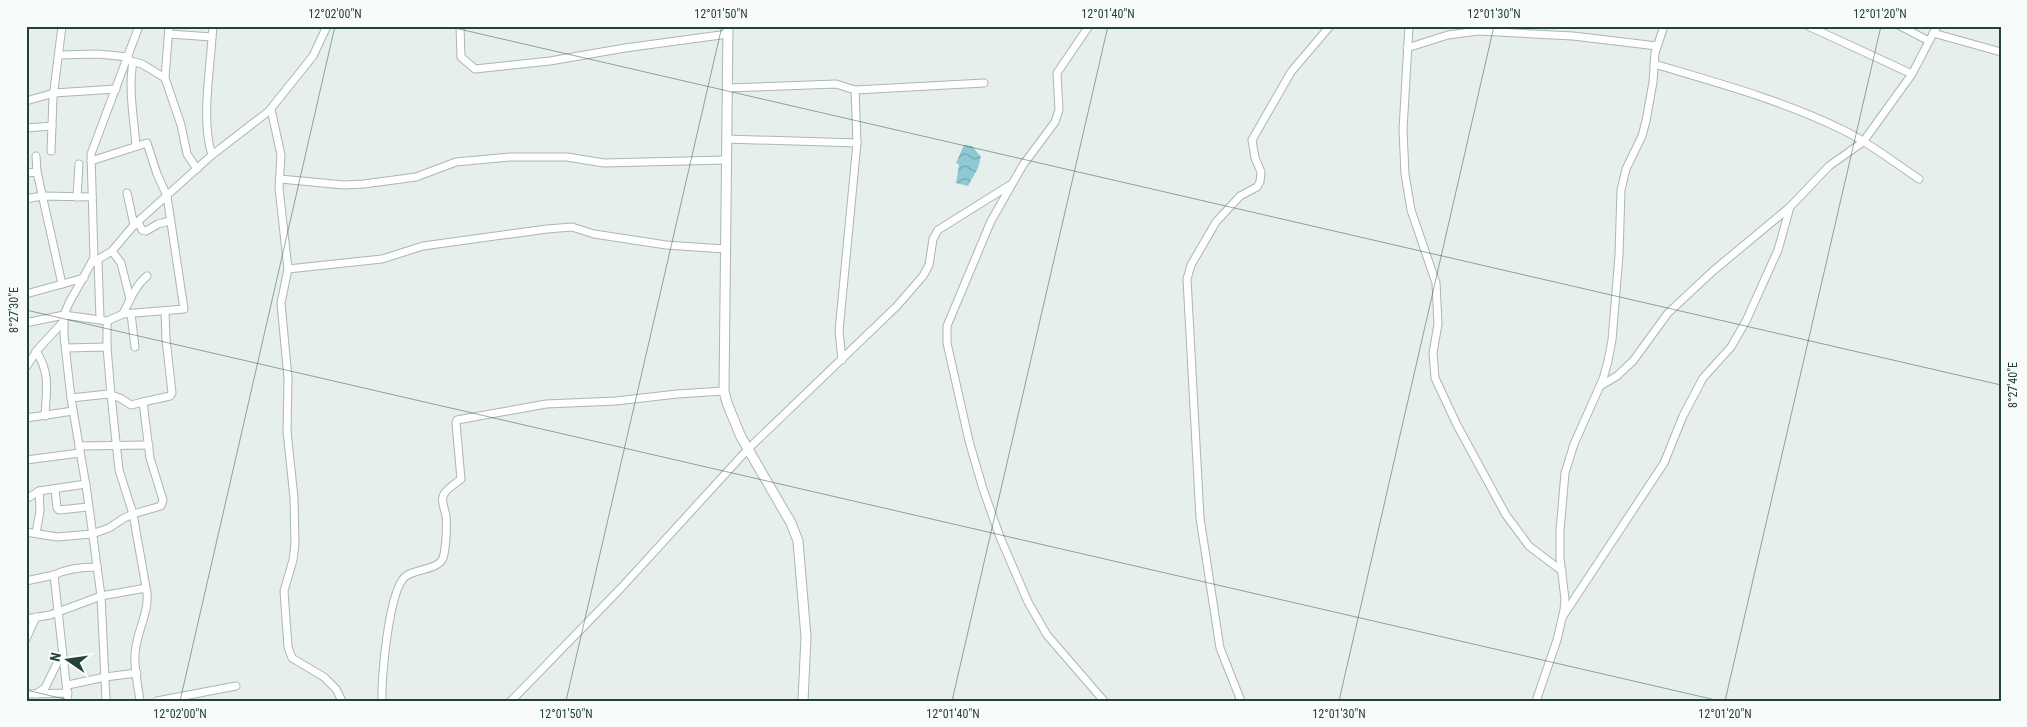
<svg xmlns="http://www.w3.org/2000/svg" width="2027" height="727" font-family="'Roboto Condensed',sans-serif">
<defs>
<pattern id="water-waves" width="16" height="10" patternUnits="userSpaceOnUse" patternTransform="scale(1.25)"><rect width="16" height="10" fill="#8ec9d4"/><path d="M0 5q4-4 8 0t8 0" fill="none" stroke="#74a5ad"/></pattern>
</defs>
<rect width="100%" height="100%" fill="#e6efeb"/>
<path fill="url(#water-waves)" d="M964,145L972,146L981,157L978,168L968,186L956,183L959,165L956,163Z"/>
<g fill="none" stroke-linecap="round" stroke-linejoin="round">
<defs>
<g id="minor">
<path d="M460,26L461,57L475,69L550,61L625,48L728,34"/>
<path d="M1089,26L1057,73L1059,110L1055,122L1023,165L991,221L947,326V343L969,441L983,489L1000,537L1028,602L1047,635L1104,701"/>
<path d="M1409,26L1403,130L1405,174L1411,210L1436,283L1438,324L1433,353L1435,378L1457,425L1506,515L1529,546L1562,571"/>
<path d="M1808,26L1912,74"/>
<path d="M1900,26L1929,41"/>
<path d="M1933,33L2001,52"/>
<path d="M169,34L212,37C210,72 201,122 212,155"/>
<path d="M212,37L213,26"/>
<path d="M1407,48L1448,35L1478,31L1573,36L1657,46"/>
<path d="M59,55L98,54L128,57"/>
<path d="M127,60L142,64L165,78L181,125L187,154L197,169"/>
<path d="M133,62C128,88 134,119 136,146"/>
<path d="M1654,64C1718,83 1785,101 1845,131C1871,144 1895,163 1919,179"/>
<path d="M165,78L169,26"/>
<path d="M727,88L836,84L855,90L857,143L839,331L842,360"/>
<path d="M855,90L984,83"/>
<path d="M26,101L54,93L116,89"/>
<path d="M271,109L281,155L279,188L288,269L281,303L288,378L287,431L294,498L295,544L293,560L284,591L288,647L292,658L324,677L336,689L342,701"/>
<path d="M26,128L52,126"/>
<path d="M726,139L857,143"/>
<path d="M51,151L53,98L62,26"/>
<path d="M36,156L37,172"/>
<path d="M91,161L147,143L157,174L167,196L184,309L123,314"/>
<path d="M26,173L37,172L62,284"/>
<path d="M280,179L344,185L364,184L416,177L456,162L510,157H567L604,163L725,160"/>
<path d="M127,193L134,225"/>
<path d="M77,197L79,164"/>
<path d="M26,199L42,196L92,197"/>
<path d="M138,222L142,230L146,231L158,224L170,221"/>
<path d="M112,251L121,263L130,299"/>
<path d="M98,261L100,319"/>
<path d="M92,263L112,251L134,225L212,155L269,111L313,56L327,26"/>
<path d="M288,269L382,259L423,246L547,229L572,227L594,234L666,245L725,249"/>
<path d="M26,294L84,278"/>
<path d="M131,314L135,347"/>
<path d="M26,320L30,322L64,315L107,321V347L111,395L119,470L133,514L147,593C149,614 136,632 135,654C134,669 138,686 140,701"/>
<path d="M107,321L123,314C130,300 135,286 147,276"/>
<path d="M66,348L107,347"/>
<path d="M36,351C51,374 46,391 45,416"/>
<path d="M26,367L39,348L64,321"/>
<path d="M1600,386L1617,376L1633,361L1668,313L1713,271L1790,207"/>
<path d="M143,402L170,396L172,393L166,339L165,311"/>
<path d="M26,418L73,411"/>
<path d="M79,446L149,445"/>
<path d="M26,460L80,453"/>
<path d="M55,489L57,508L59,510L88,507"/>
<path d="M26,499L39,491L86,484"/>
<path d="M26,532L57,537L92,534L109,528L124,518L133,514L161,506L163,500L150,458L143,402L131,405L120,398L108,394L71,398"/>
<path d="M36,533L40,511L39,491"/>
<path d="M54,575C68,568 83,567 97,567"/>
<path d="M26,581L54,575L68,701"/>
<path d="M1563,616L1664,463L1683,416L1703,378L1731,347L1746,321L1778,250L1790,207L1829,166L1863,142L1912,74L1937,26"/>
<path d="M26,619L50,615L101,596L146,588"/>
<path d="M26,639L36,617"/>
<path d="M68,685L105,677L137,673"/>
<path d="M26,694L68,693"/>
<path d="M36,694L45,688L62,653"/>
<path d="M106,701L101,596L87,492L71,398L64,336V315L69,303L94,258L91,154L139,26"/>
<path d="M157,701L236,686"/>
<path d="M382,701C381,678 389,588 406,576C415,569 438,570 443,558C446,549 447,526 446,516C445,509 440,501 444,494C448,488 456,483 461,479L456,423L457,420L546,404L616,401L677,394L724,391"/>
<path d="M511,701L621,588L748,449L897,306L923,276L929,265L933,239L938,230L1010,185"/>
<path d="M1241,701L1220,648L1200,518L1187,279L1191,265L1216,222L1240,196L1257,187L1260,182L1261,172L1255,158L1252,140L1291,72L1330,26"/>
<path d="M1536,701L1557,640L1564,610L1565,599L1560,558V531L1565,473L1574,444L1603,379L1608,361L1612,340L1619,255L1621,190L1626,169L1642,136L1646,121L1653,82L1655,53L1664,26"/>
</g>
<path id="tertiary" d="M728,26L724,391L727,403L741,437L791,523L798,541L806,637L803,701"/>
</defs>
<use href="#minor" stroke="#a8b8b2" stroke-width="9"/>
<use href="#tertiary" stroke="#a8b8b2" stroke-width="11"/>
<use href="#minor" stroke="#fff" stroke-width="7"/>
<use href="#tertiary" stroke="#fff" stroke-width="9"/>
</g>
<path fill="none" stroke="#24423a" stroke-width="1" stroke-opacity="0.45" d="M446,26L2001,385M26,310L1720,701M26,690L73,701M180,701L335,26M566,701L722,26M952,701L1108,26M1339,701L1494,26M1725,701L1881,26"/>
<rect width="2027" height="727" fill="none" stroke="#f7fbf9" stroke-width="55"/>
<g transform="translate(68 660) rotate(283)" stroke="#f7fbf9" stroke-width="4" paint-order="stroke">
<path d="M0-4L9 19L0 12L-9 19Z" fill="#24423a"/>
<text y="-8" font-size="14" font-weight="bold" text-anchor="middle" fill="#24423a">N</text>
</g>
<rect x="28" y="28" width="1972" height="672" fill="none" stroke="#24423a" stroke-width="2"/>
<g font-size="12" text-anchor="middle" fill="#24423a">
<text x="335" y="18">12°02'00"N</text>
<text x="721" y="18">12°01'50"N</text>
<text x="1108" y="18">12°01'40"N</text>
<text x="1494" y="18">12°01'30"N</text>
<text x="1880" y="18">12°01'20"N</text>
<text transform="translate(14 310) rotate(-90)" y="4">8°27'30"E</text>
<text transform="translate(2013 385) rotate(-90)" y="4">8°27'40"E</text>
<text x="180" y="718">12°02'00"N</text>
<text x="566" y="718">12°01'50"N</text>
<text x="953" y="718">12°01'40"N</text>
<text x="1339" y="718">12°01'30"N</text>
<text x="1725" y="718">12°01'20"N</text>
</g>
</svg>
